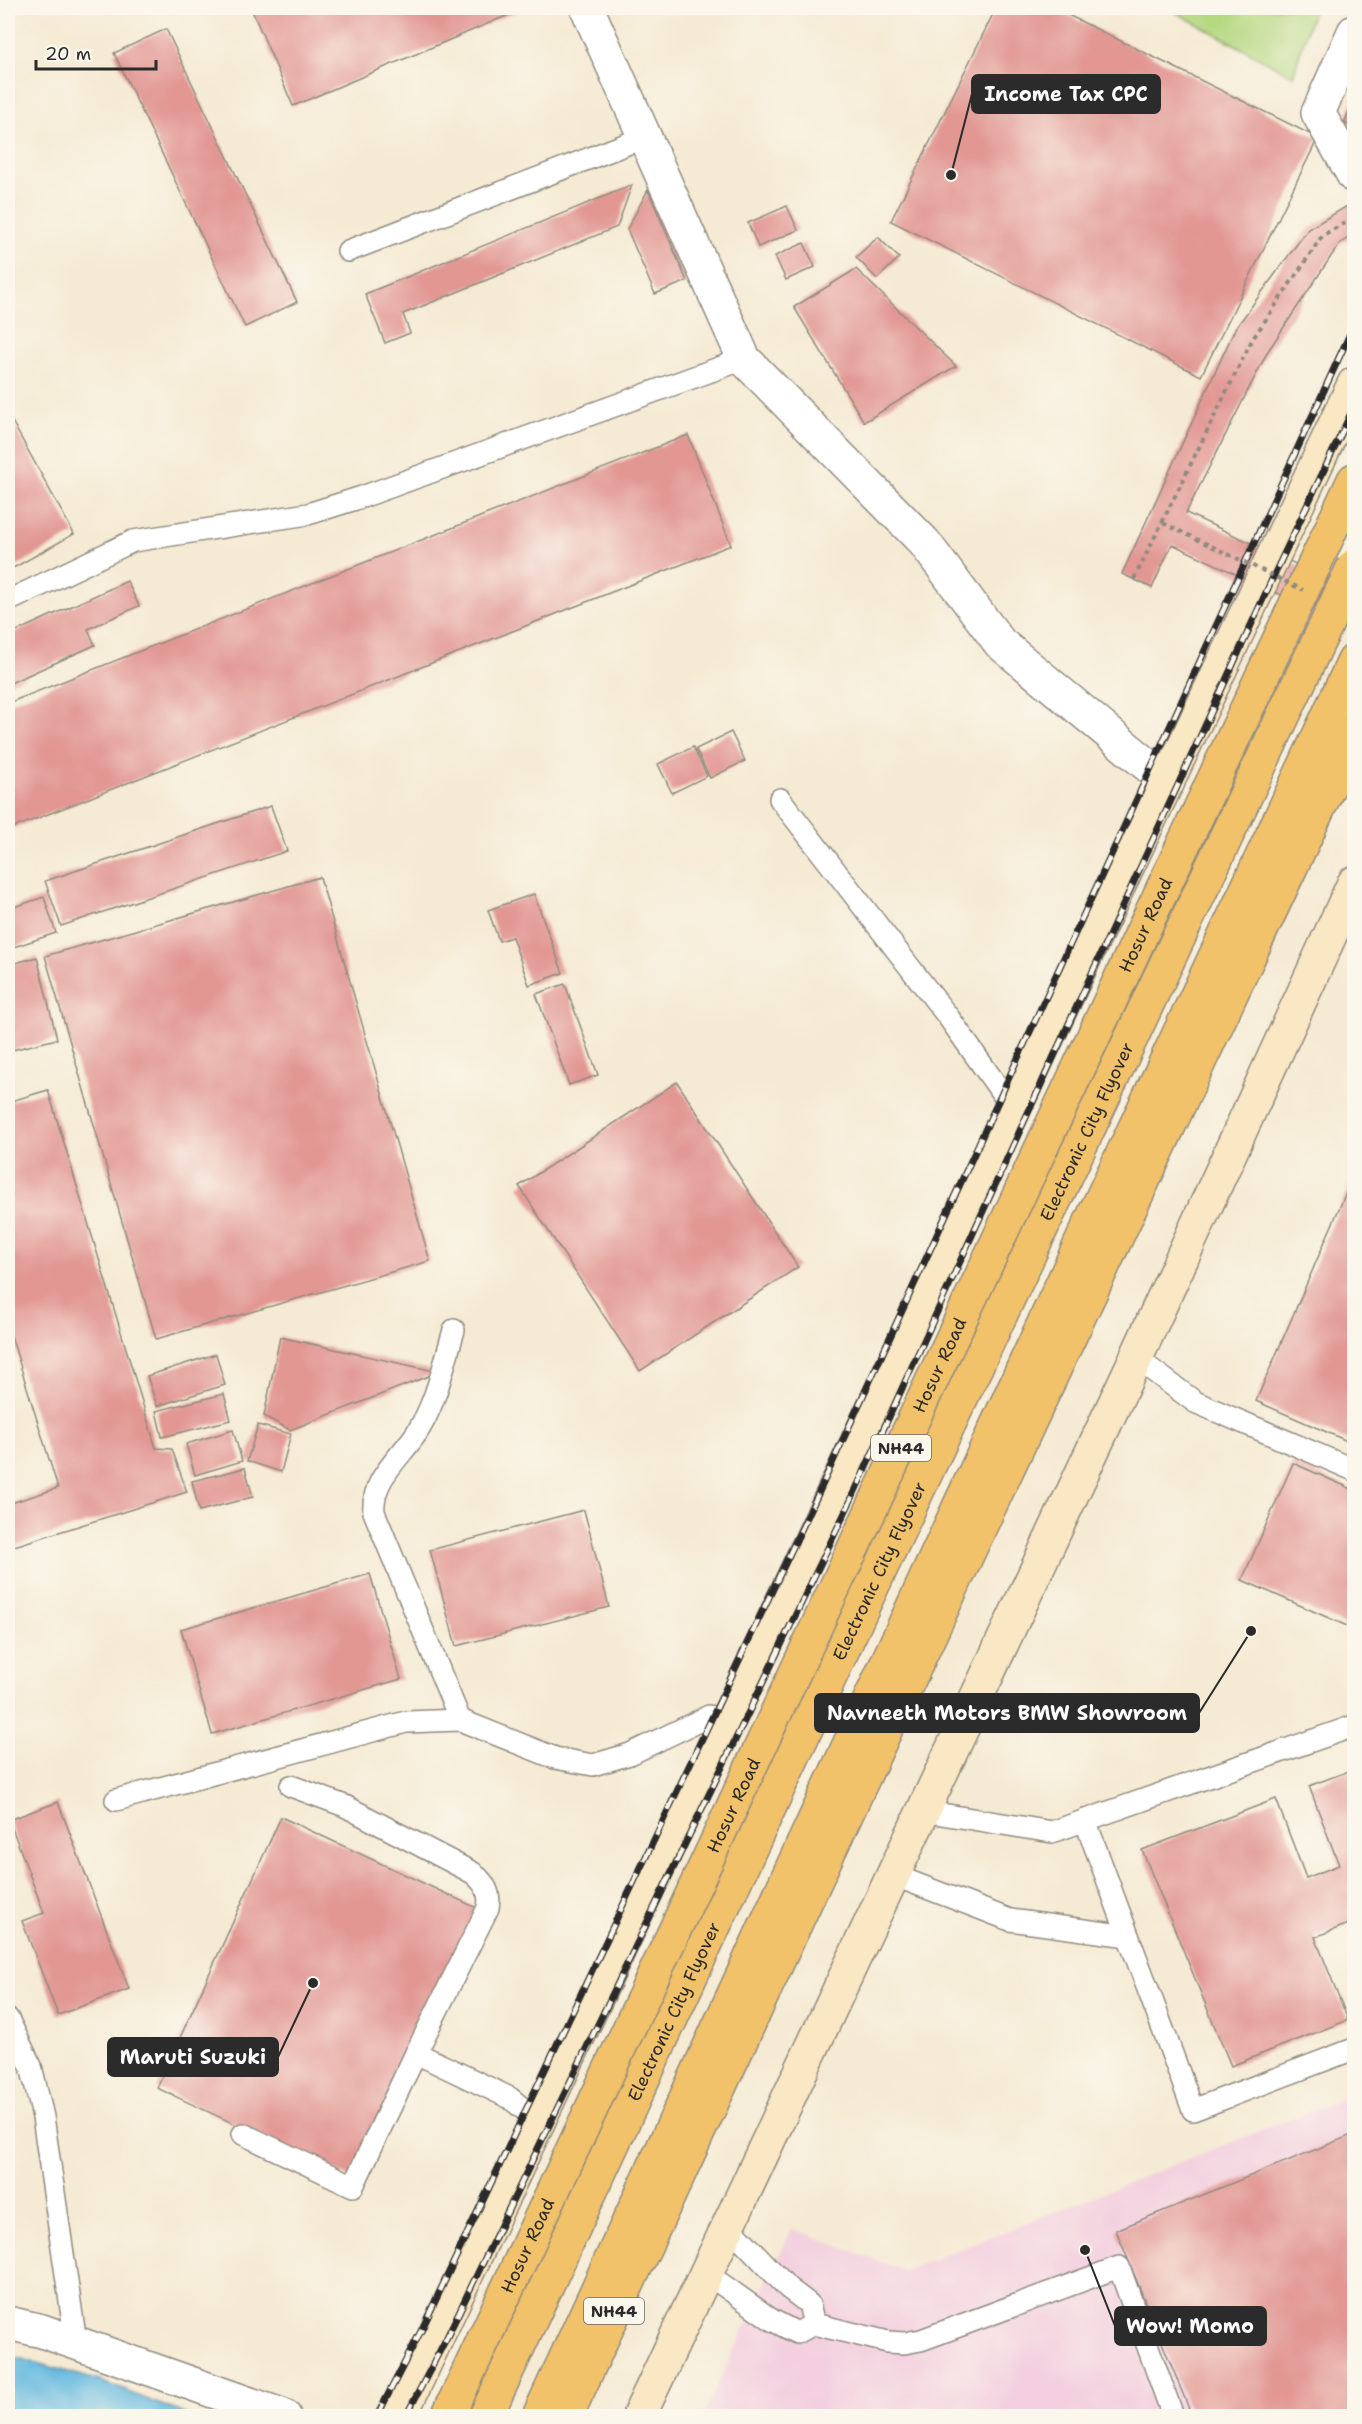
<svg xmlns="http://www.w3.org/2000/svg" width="1362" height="2424" font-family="'Shantell Sans',sans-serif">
<rect width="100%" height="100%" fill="#fbf7ec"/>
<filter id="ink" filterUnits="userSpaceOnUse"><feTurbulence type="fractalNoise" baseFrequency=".0167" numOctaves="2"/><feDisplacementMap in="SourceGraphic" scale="12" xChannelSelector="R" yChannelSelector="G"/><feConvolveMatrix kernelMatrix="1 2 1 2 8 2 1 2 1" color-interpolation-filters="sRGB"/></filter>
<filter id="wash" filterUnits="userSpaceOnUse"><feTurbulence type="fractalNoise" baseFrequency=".008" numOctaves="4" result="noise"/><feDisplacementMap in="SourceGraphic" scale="24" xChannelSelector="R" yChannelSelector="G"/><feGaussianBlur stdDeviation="1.35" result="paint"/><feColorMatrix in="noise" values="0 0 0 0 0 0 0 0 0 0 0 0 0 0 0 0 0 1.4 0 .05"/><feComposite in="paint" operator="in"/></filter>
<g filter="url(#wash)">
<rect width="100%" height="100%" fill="#f5ead3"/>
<path fill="#f3cfdf" d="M1354,2094V2416H703L792,2228L904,2271Z"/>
<path fill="#b5d881" stroke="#708256" stroke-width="1.5" d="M1168,8H1314L1293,76Z"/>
<path fill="#62b8df" stroke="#467285" stroke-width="1.5" d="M8,2355L100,2381L190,2416H8Z"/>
<g id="blocks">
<g fill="#e29793">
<path d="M251,8H525L293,106Z"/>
<path d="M996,8H1054L1318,138L1201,376L891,221Z"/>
<path d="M166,29L297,302L245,327L114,53Z"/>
<path d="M1354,100V127L1344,123Z"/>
<path d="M632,185L617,227L403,314L410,333L385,343L365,294Z"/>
<path d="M648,190L687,281L655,294L627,229Z"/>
<path d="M1354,202V235L1340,243L1268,351L1186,513L1354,591V629L1172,544L1152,588L1122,574L1235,329L1308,229Z"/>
<path d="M787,206L798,230L758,247L748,223Z"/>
<path d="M878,237L899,258L877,279L856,257Z"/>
<path d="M804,243L815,267L786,280L775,256Z"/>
<path d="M856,269L956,366L864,422L794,307Z"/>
<path d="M8,414L74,534L8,571Z"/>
<path d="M688,435L731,545L8,830V703Z"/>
<path d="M127,581L139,606L88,629L95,645L8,684V635Z"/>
<path d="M731,732L745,761L710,778L696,749Z"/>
<path d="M693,747L707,776L672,793L658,764Z"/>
<path d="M271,806L287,851L61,926L45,881Z"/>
<path d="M320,877L430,1261L156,1339L45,956Z"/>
<path d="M534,894L563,973L529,985L512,937L499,941L488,910Z"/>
<path d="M44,897L56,933L8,949V909Z"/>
<path d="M37,957L57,1039L8,1051V965Z"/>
<path d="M565,984L598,1075L569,1085L536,994Z"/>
<path d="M677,1082L798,1267L640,1371L519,1186Z"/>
<path d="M48,1090L156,1448L172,1449L187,1492L8,1548V1504L58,1488L8,1326V1102Z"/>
<path d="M1354,1174V1444L1256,1401Z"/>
<path d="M280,1337L439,1372L290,1430L264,1416Z"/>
<path d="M216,1354L225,1385L157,1406L147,1376Z"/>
<path d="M224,1394L231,1420L162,1437L156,1411Z"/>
<path d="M258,1425L291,1434L281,1472L247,1461Z"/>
<path d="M233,1430L242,1461L195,1475L186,1444Z"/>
<path d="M1293,1463L1354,1490V1629L1242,1580Z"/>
<path d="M245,1468L253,1497L199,1511L192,1481Z"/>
<path d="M584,1510L609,1607L456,1646L430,1550Z"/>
<path d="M370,1574L401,1679L212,1734L181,1629Z"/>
<path d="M1354,1769V1922L1315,1937L1348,2020L1231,2066L1142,1850L1276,1799L1306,1878L1339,1865L1309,1786Z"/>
<path d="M58,1802L129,1989L58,2015L22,1921L44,1913L9,1820Z"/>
<path d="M281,1817L477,1908L353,2179L157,2088Z"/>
<path d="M1354,2134V2413L1345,2416H1192L1116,2230Z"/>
</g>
</g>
</g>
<g filter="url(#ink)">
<use href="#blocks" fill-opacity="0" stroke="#908a7f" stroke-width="1.5"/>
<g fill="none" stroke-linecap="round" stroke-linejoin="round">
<defs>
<g id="lane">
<path d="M348,251L645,137"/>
<path d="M8,601L133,541L308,514L362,497L744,359"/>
<path d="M780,799L949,1018L1014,1110"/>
<path d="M454,1330C444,1364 436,1404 416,1434C399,1459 371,1480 374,1512L460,1720"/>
<path d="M1136,1358L1195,1402L1354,1470"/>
<path d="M291,1786L345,1806L473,1873C485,1883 491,1893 488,1908L416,2053"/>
<path d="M116,1800L406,1722L460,1720L555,1758L593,1765L630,1754L709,1716L727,1721"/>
<path d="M923,1811L1052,1832L1354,1726"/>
<path d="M1085,1820L1193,2110L1354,2049"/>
<path d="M893,1875L1010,1920L1128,1936"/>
<path d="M8,2019L31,2066L43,2117L76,2343"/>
<path d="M243,2134L353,2186L416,2053L510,2098L538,2121"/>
<path d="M729,2226L788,2288L809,2304L814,2324"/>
<path d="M706,2273L772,2320L797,2333L814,2324L888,2342L904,2343L921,2340L1119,2267L1173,2416"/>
</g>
<g id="street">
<path d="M587,8L744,359L924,542L1000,643L1168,782"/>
<path d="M1354,32L1318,113L1354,176"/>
<path d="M8,2323L42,2331L284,2416"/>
</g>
<g id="secondary">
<path d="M400,2416L1354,384"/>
<path d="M639,2416L1136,1358L1354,883"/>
</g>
<g id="highway">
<path id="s1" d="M448,2416L1354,480"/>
<path d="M539,2416L1095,1213L1354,661"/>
<path d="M566,2416L987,1512L1354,733"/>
</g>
</defs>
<use href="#lane" stroke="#908a7f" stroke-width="24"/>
<use href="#street" stroke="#908a7f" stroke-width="36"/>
<use href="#secondary" stroke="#908a7f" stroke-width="36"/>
<use href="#highway" stroke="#908a7f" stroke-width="36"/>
<path stroke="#908a7f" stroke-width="4" stroke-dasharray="4.5 4.5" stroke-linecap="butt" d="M1134,579L1252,340L1323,235L1354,218"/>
<use href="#lane" stroke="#fff" stroke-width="21"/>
<use href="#street" stroke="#fff" stroke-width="33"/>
<use href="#secondary" stroke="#fae7c3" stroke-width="33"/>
<use href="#highway" stroke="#f2c26a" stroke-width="33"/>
<defs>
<g id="rail">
<path d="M377,2416L421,2331L819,1492L1354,325"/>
<path d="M406,2416L446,2339L851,1500L1274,575L1354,407"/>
</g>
</defs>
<use href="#rail" stroke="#2b2b2b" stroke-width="7"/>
<use href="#rail" stroke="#fbf7ec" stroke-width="4.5" stroke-dasharray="14" stroke-linecap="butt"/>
<defs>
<g id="highway-bridge">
<path id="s2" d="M486,2416L863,1606L1354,566"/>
</g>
</defs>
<use href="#highway-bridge" stroke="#908a7f" stroke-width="36" stroke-linecap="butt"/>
<path stroke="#908a7f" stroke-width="4" stroke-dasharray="4.5 4.5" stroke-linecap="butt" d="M1163,523L1303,590"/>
<use href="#highway-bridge" stroke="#f2c26a" stroke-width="33"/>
</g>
</g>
<g text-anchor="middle" stroke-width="4.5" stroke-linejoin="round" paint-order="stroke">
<g fill="#fbf7ec" stroke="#696865" stroke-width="1.5">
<rect x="871" y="1435" width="60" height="26" rx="4.5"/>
<rect x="584" y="2298" width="60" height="26" rx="4.5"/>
</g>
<g font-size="16" font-weight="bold" fill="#2b2b2b">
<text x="901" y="1454">NH44</text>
<text x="614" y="2317">NH44</text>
</g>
<g font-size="18" fill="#2b2b2b" stroke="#fbf7ec">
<text dy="6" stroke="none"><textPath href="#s1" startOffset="1646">Hosur Road</textPath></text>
<text dy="6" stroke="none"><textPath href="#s2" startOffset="1418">Electronic City Flyover</textPath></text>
<text dy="6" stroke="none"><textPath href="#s1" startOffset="1160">Hosur Road</textPath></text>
<text dy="6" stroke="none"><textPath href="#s2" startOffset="932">Electronic City Flyover</textPath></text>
<text dy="6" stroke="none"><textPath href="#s1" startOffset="674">Hosur Road</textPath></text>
<text dy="6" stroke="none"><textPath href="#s2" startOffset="446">Electronic City Flyover</textPath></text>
<text dy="6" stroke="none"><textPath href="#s1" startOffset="188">Hosur Road</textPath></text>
</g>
</g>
<path fill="none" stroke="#2b2b2b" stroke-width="2" d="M951 175L972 94M1251 1631L1199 1713M313 1983L278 2057M1085 2250L1115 2326"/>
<g fill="#2b2b2b" stroke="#fbf7ec" stroke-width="2">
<circle cx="951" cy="175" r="6"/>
<circle cx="1251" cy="1631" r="6"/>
<circle cx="313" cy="1983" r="6"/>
<circle cx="1085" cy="2250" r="6"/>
</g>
<g fill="#2b2b2b" stroke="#2b2b2b" stroke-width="2">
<rect x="972" y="75" width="188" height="38" rx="6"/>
<rect x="815" y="1694" width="384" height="38" rx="6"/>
<rect x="108" y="2038" width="170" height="38" rx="6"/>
<rect x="1115" y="2307" width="151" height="38" rx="6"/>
</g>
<g font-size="20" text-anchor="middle" font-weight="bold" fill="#fff">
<text x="1066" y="101">Income Tax CPC</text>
<text x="1007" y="1720">Navneeth Motors BMW Showroom</text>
<text x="193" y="2064">Maruti Suzuki</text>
<text x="1190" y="2333">Wow! Momo</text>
</g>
<rect width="1362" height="2424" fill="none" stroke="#fbf7ec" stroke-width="30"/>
<path d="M36 60v9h120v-9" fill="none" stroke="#2b2b2b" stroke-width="3"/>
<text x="45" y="60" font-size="18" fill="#2b2b2b" stroke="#fbf7ec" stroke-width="4.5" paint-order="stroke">20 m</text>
</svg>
